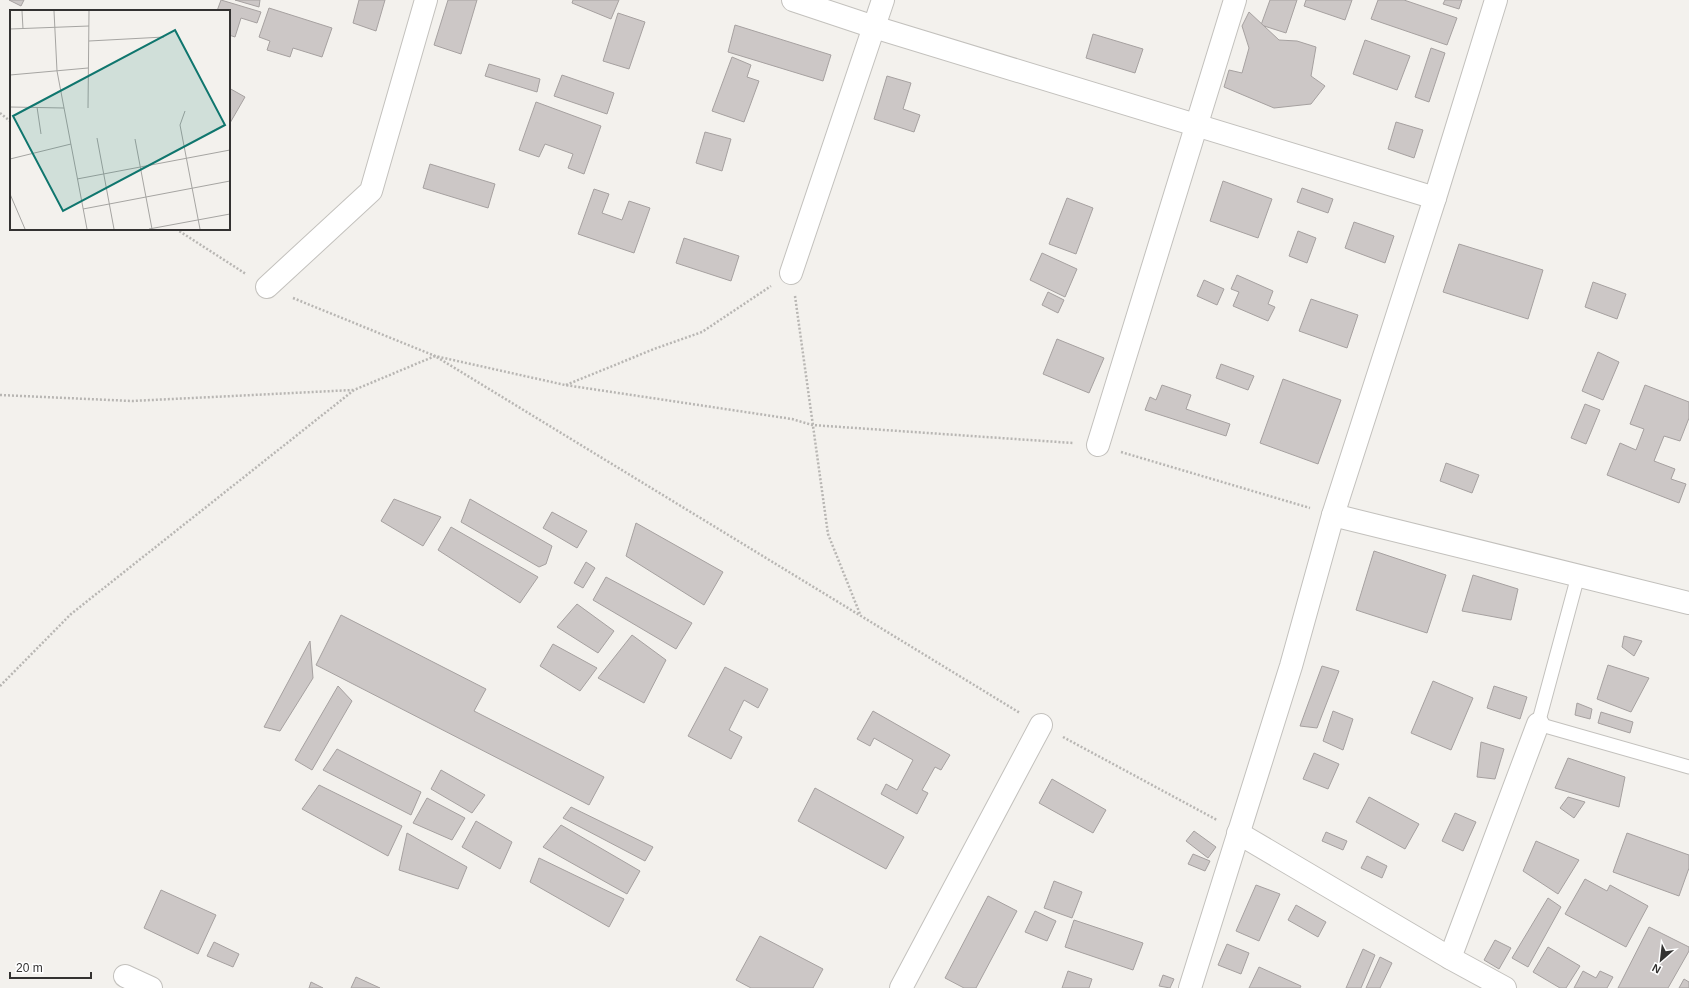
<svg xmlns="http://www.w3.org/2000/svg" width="1689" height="988" font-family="Arial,sans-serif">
<rect width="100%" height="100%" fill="#f3f1ed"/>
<g fill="#ccc7c6" stroke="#a6a1a0">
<path d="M9,0H24L21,6Z"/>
<path d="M221,0L261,12L257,23L241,18L235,37L229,35V11H217Z"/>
<path d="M235,0H260L259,7Z"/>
<path d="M359,0H385L376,31L353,23Z"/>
<path d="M448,0H477L461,54L434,45Z"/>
<path d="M573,0H619L611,19L572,3Z"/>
<path d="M1270,0H1297L1286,33L1261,25Z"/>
<path d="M1306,0H1352L1345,20L1304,6Z"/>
<path d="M1378,0H1404L1457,18L1447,45L1371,19Z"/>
<path d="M1445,0H1462L1459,9L1443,4Z"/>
<path d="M269,8L332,28L322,57L293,48L290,57L267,50L270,41L259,37Z"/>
<path d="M1249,12L1279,40L1297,41L1316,47L1311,76L1325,86L1311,104L1274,108L1224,87L1229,70L1242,73L1249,48L1242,26Z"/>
<path d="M618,13L645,22L629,69L603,61Z"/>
<path d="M735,25L831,55L823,81L728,52Z"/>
<path d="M1093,34L1143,49L1135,73L1086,58Z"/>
<path d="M1365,40L1410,56L1397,90L1353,74Z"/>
<path d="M1431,48L1445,53L1429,102L1415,97Z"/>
<path d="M732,57L751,65L747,77L759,81L744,122L712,111Z"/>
<path d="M489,64L540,79L537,92L485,76Z"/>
<path d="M562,75L614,93L607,114L554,96Z"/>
<path d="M887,76L911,83L903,109L920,115L914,132L874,119Z"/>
<path d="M229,88L245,97L230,123H229Z"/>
<path d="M536,102L601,126L584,174L568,168L573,154L545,144L539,157L519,150Z"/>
<path d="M1396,122L1423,130L1414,158L1388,149Z"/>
<path d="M705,132L731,139L722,171L696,163Z"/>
<path d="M430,164L495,184L488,208L423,188Z"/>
<path d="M1223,181L1272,199L1258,238L1210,221Z"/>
<path d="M1302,188L1333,199L1328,213L1297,202Z"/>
<path d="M594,189L609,194L602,213L622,220L629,201L650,208L634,253L578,234Z"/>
<path d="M1067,198L1093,208L1076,254L1049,244Z"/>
<path d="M1354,222L1394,236L1385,263L1345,248Z"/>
<path d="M1298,231L1316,238L1307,263L1289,256Z"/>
<path d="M684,238L739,256L731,281L676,263Z"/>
<path d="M1459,244L1543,270L1528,319L1443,292Z"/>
<path d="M1042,253L1077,269L1065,297L1030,280Z"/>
<path d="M1237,275L1273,291L1268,304L1275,307L1268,321L1233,306L1239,292L1231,289Z"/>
<path d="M1204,280L1224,289L1217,305L1197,296Z"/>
<path d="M1593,282L1626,294L1617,319L1585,307Z"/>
<path d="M1048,292L1064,300L1058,313L1042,305Z"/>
<path d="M1311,299L1358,315L1347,348L1299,331Z"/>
<path d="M1057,339L1104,358L1089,393L1043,374Z"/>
<path d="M1598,352L1619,362L1603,400L1582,391Z"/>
<path d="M1221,364L1254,376L1248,390L1216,378Z"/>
<path d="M1283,379L1341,400L1318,464L1260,443Z"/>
<path d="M1162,385L1191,395L1186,409L1230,424L1226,436L1145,410L1150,397L1156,400Z"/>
<path d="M1645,385L1689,402V418L1680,441L1664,436L1654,461L1675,469L1671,479L1686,484L1679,503L1607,475L1620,443L1636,450L1644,429L1630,424Z"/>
<path d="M1585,404L1600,410L1586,444L1571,438Z"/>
<path d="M1446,463L1479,475L1472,493L1440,481Z"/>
<path d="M394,499L441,517L423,546L381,521Z"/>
<path d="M470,499L552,546L546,564L539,567L461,522Z"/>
<path d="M552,512L587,531L577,548L543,528Z"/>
<path d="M636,523L723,572L704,605L626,556Z"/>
<path d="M451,527L538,577L520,603L438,550Z"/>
<path d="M1374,551L1446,575L1427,633L1356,610Z"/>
<path d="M586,562L595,568L583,588L574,583Z"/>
<path d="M1473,575L1518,589L1511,620L1462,611Z"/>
<path d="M606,577L692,623L676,649L593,600Z"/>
<path d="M577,604L614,631L598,653L557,627Z"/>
<path d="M341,615L486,689L474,711L604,777L589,805L316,665Z"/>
<path d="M632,635L666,660L644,703L598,678Z"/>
<path d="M1624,636L1642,641L1634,656L1622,647Z"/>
<path d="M310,641L313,678L280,731L264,727Z"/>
<path d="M553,644L597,668L580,691L540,666Z"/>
<path d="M1608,665L1649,678L1631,712L1597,699Z"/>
<path d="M1322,666L1339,671L1317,728L1300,726Z"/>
<path d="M725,667L768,689L758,708L744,700L729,730L742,737L731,759L688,736Z"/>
<path d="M1433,681L1473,698L1451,750L1411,733Z"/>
<path d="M338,686L352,701L312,770L295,760Z"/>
<path d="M1494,686L1527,697L1520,719L1487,708Z"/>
<path d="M1577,703L1592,709L1590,719L1575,715Z"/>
<path d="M873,711L950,755L941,770L935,767L922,790L928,793L917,814L881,794L886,784L897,790L913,760L874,738L870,746L857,739Z"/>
<path d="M1333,711L1353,719L1343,750L1323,741Z"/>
<path d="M1601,712L1633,722L1630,733L1598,723Z"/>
<path d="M1481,742L1504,749L1495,779L1477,777Z"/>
<path d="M337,749L421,792L411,815L323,770Z"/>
<path d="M1314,753L1339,764L1328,789L1303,779Z"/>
<path d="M1568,758L1625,777L1619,807L1555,788Z"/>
<path d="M441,770L485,795L472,813L431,789Z"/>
<path d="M1052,779L1106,810L1093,833L1039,803Z"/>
<path d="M319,785L402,826L388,856L302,809Z"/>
<path d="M815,788L904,837L886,869L798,821Z"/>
<path d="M1369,797L1419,824L1405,849L1356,822Z"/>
<path d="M1568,797L1585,802L1574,818L1560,808Z"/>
<path d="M427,798L465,818L452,840L413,823Z"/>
<path d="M571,807L653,847L645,861L563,818Z"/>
<path d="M1455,813L1476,822L1463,851L1442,841Z"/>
<path d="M476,821L512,842L500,869L462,847Z"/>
<path d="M561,825L640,871L627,894L543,847Z"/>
<path d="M1194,831L1216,847L1208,858L1186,841Z"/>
<path d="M1326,832L1347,841L1343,850L1322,841Z"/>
<path d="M407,833L467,867L458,889L399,870Z"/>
<path d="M1627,833L1689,855V868L1679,896L1613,872Z"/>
<path d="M1536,841L1579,860L1558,894L1523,871Z"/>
<path d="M1193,854L1210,861L1205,871L1188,864Z"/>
<path d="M1367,856L1387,866L1382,878L1361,868Z"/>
<path d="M539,858L624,899L609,927L530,882Z"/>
<path d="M1585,879L1607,891L1610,885L1648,906L1626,947L1565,914Z"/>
<path d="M1054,881L1082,892L1072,918L1044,908Z"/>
<path d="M1256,885L1280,894L1259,941L1236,931Z"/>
<path d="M161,890L216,915L198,954L144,928Z"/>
<path d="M988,896L1017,911L976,988H964L945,978Z"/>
<path d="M1548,898L1561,907L1528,967L1512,958Z"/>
<path d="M1296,905L1326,922L1318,937L1288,920Z"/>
<path d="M1035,911L1056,921L1047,941L1025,932Z"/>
<path d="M1074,920L1143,943L1133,970L1065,947Z"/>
<path d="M1649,927L1689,947V951L1668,988H1618Z"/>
<path d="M760,936L823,969L813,988H751L736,980Z"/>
<path d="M1495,940L1511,948L1499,969L1484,960Z"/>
<path d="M214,942L239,954L233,967L207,956Z"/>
<path d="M1227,944L1249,953L1241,974L1218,965Z"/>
<path d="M1548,947L1580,966L1566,988H1560L1533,972Z"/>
<path d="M1363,949L1375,955L1361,988H1346Z"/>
<path d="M1380,957L1392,963L1380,988H1366Z"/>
<path d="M1259,967L1301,986L1300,988H1249Z"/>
<path d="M1068,971L1092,979L1089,988H1062Z"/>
<path d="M1583,971L1596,978L1600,971L1613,977L1607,988H1574Z"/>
<path d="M1163,975L1174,979L1170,988L1159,986Z"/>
<path d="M356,977L380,988H351Z"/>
<path d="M1684,979L1689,982V988H1679Z"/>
<path d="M311,982L323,988H309Z"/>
</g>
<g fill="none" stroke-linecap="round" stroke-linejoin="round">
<defs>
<path id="service" d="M1578,576L1538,724L1689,767"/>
<g id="minor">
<path d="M793,0L874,27L1435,198"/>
<path d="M791,273L883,0"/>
<path d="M267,287L371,191L426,0"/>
<path d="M1098,445L1235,0"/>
<path d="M1333,515L1689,603"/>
<path d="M1238,833L1450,958L1505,988"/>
<path d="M1450,958L1538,724"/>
<path d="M125,976L151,988"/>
<path d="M901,988L1041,725"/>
<path d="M1190,988L1291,666L1333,515L1435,198L1496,0"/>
</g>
</defs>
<use href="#service" stroke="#c3c1bd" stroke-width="15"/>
<use href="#minor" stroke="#c3c1bd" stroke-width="24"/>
<g stroke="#b8b6b3" stroke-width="2.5" stroke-dasharray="2 2" stroke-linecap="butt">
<path d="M0,113L11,122"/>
<path d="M176,229L246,274"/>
<path d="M795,296L828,534L860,614"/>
<path d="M293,298L435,356L565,385L792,419L812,425L1073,443"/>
<path d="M566,385L654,349L702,332L771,286"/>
<path d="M0,395L132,401L353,390"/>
<path d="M1121,452L1310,508"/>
<path d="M0,686L71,614L354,390L435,356L1020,713"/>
<path d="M1063,737L1217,820"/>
</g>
<use href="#service" stroke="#fff" stroke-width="13"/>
<use href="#minor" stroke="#fff" stroke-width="22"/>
</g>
<g transform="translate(10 10)">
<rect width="220" height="220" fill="#f3f1ed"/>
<path fill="none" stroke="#a6a5a2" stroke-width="1" d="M12,1L13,19M44,1L47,61L77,219M0,19L79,16M79,31L154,27M0,65L78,58M0,97L54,98M27,97L31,124M78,98L79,1M175,101L170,115L190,219M87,128L104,219M125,129L142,219M0,149L61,134M67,169L220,140M0,184L15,219M73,199L220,171M139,219L220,204"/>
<path fill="#0f766e" fill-opacity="0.15" stroke="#0f766e" stroke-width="2" d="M165,20L215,115L53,201L3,106Z"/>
<rect width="220" height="220" fill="none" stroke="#333231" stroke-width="2"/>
</g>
<g transform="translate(1661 960) rotate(208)" stroke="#ffffff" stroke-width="3" paint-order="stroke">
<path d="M0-3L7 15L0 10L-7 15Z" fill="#333231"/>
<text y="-6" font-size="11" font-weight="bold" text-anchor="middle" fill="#333231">N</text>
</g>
<path d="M10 972v6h81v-6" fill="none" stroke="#333231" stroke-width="2"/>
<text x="16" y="972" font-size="12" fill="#333231" stroke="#ffffff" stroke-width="3" paint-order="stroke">20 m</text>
</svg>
